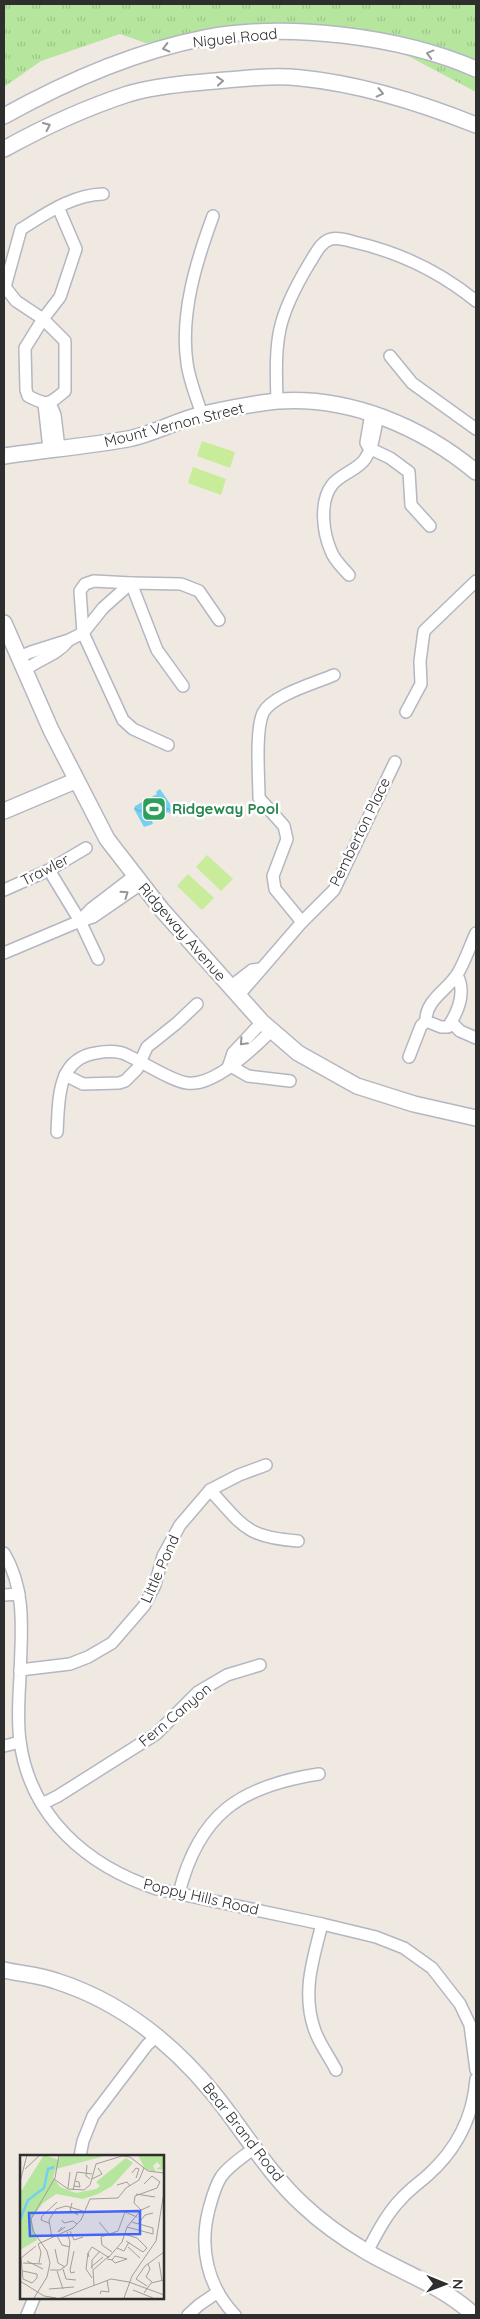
<svg xmlns="http://www.w3.org/2000/svg" width="480" height="2319" font-family="Quicksand,sans-serif">
<defs>
<pattern id="grass-tufts" width="24" height="20" patternUnits="userSpaceOnUse" patternTransform="scale(1.25)"><rect width="24" height="20" fill="#b6e59e"/><path d="M3 7l-1-3M5 7V3M7 7l1-3M15 17l-1-3M17 17v-4M19 17l1-3" fill="none" stroke="#9dc588"/></pattern>
<pattern id="water-ripples" width="26" height="14" patternUnits="userSpaceOnUse" patternTransform="scale(1.25)"><rect width="26" height="14" fill="#75cff0"/><path d="M2 4q2-2 4 0t4 0M15 11q2-2 4 0t4 0" fill="none" stroke="#66b2ce"/></pattern>
</defs>
<rect width="100%" height="100%" fill="#efe9e1"/>
<path fill="url(#grass-tufts)" d="M4,4H476V92L359,30L146,43L120,34L41,61L4,87Z"/>
<g fill="#c9ec9a">
<path d="M202,441L235,452L230,468L197,456Z"/>
<path d="M193,467L226,479L221,495L188,483Z"/>
<path d="M207,855L233,879L221,891L196,867Z"/>
<path d="M188,874L214,898L202,910L177,886Z"/>
</g>
<path fill="url(#water-ripples)" d="M160,789L173,808V812L170,814L168,812L152,821L153,824L144,827L134,809L135,806L157,794L156,792Z"/>
<g fill="none" stroke-linecap="round" stroke-linejoin="round">
<defs>
<g id="street">
<path d="M58,207L76,249L60,297L43,319L16,301L5,287L21,229C47,213 72,195 103,194"/>
<path d="M43,319L65,341V391C48,405 48,406 28,396L26,390L25,348Z"/>
<path d="M390,356L412,383L476,429"/>
<path d="M277,401C275,338 276,319 309,264C315,255 320,242 331,239C338,237 347,240 354,242C399,252 440,272 476,301"/>
<path d="M50,403L55,415L59,448"/>
<path d="M44,404L49,449"/>
<path d="M371,413L366,443L369,448L390,458L409,472L411,505L430,526"/>
<path d="M202,415C197,398 189,380 187,363C180,314 196,262 213,216"/>
<path d="M349,575C343,568 334,560 331,551C323,533 319,502 332,485C340,474 358,470 365,459C374,446 374,432 378,416"/>
<path d="M19,657L31,652L69,640L83,633L103,608L131,583L181,584L199,591L219,620"/>
<path d="M25,670C39,659 57,655 68,641"/>
<path d="M406,712L421,684L420,661L424,631L476,581"/>
<path d="M168,745L133,729L123,720L83,633L80,591L85,584L94,581L131,583L157,650L183,686"/>
<path d="M49,870L80,921L98,959"/>
<path d="M4,890L49,870L86,848"/>
<path d="M80,921L91,909L134,876"/>
<path d="M302,922L334,890L395,762"/>
<path d="M4,953L80,921L93,917L141,884"/>
<path d="M457,975C466,992 458,1012 448,1027H441L426,1021C425,1000 449,989 458,973C465,961 470,946 476,933"/>
<path d="M230,987L252,970L260,969"/>
<path d="M238,996L302,922L275,889L273,876L287,839L284,826L259,798C259,778 255,731 263,713C272,695 316,683 334,675"/>
<path d="M451,1022L460,1031L476,1038"/>
<path d="M409,1057L421,1026L426,1021"/>
<path d="M229,1065L248,1076L290,1081"/>
<path d="M229,1065L233,1053L262,1022"/>
<path d="M65,1075L83,1084L119,1083L125,1081L137,1069L147,1047L177,1023L197,1004"/>
<path d="M57,1132C59,1101 56,1059 96,1053C107,1051 119,1050 129,1056C142,1062 174,1082 187,1083C214,1087 254,1048 272,1030"/>
<path d="M210,1490C244,1527 246,1537 298,1541"/>
<path d="M4,1553C27,1591 21,1634 20,1676C19,1697 17,1719 20,1741C30,1817 87,1866 157,1889L322,1924L376,1937L404,1948L432,1968L460,2004L470,2025L476,2070"/>
<path d="M4,1595L19,1594"/>
<path d="M20,1670L70,1664L88,1657L112,1643L144,1606L155,1585L163,1556L180,1525L210,1490L239,1475L266,1465"/>
<path d="M4,1746L20,1742"/>
<path d="M42,1804L58,1796L156,1734L198,1692L227,1675L260,1665"/>
<path d="M179,1893C199,1814 240,1786 319,1774"/>
<path d="M322,1924C313,1959 302,1992 314,2028C318,2042 329,2056 336,2070"/>
<path d="M80,2156L83,2141L93,2116L147,2045L158,2035"/>
<path d="M367,2252C377,2233 387,2213 402,2198C410,2189 419,2183 428,2175C457,2149 473,2117 476,2079"/>
<path d="M27,2315L34,2298"/>
<path d="M188,2315L199,2305L218,2292"/>
<path d="M235,2315C207,2286 199,2247 209,2209C212,2198 215,2186 221,2177C228,2166 243,2157 253,2149"/>
</g>
<g id="secondary">
<path d="M4,116C67,81 133,52 204,38C287,22 400,36 476,69"/>
<path d="M4,149C44,127 85,108 128,94C159,85 194,83 226,80C251,78 276,75 301,78C361,84 421,103 476,125"/>
<path d="M4,456C45,450 87,446 128,439C154,434 177,420 203,414C227,409 254,403 278,401C350,396 422,427 476,472"/>
<path d="M4,623L51,730L107,839L162,910L262,1022L298,1053L357,1086L414,1104L476,1118"/>
<path d="M4,811L75,781"/>
<path d="M4,1970C21,1974 39,1975 56,1981C119,2001 171,2042 213,2093C244,2131 267,2172 303,2205C322,2223 345,2239 367,2252C403,2273 443,2286 474,2315"/>
</g>
</defs>
<use href="#street" stroke="#b4b7c1" stroke-width="14"/>
<use href="#secondary" stroke="#b4b7c1" stroke-width="18"/>
<use href="#street" stroke="#fff" stroke-width="11"/>
<use href="#secondary" stroke="#fff" stroke-width="15"/>
</g>
<defs><path id="oneway-chevron" d="M-2-3.5L2.5 0L-2 3.5" fill="none" stroke-width="1.6" stroke-linecap="round" stroke-linejoin="round" transform="scale(1.25)"/></defs>
<g stroke="#969696">
<use href="#oneway-chevron" transform="translate(166 48) rotate(166)"/>
<use href="#oneway-chevron" transform="translate(430 54) rotate(-165)"/>
<use href="#oneway-chevron" transform="translate(220 81) rotate(-5)"/>
<use href="#oneway-chevron" transform="translate(380 93) rotate(13)"/>
<use href="#oneway-chevron" transform="translate(47 126) rotate(-25)"/>
<use href="#oneway-chevron" transform="translate(125 894) rotate(-35)"/>
<use href="#oneway-chevron" transform="translate(243 1042) rotate(133)"/>
</g>
<defs>
<symbol id="stadium-square" viewBox="-11 -11 22 22"><rect x="-9" y="-9" width="18" height="18" rx="4" fill="#2e9e5b" stroke="#fff"/><path d="M0-5a6.5 5 0 1 0 0 10a6.5 5 0 1 0 0-10ZM-3.5-1.8h7v3.6h-7Z" fill="#fff"/></symbol>
</defs>
<g fill-rule="evenodd">
<use href="#stadium-square" x="140" y="795" width="28" height="28"/>
</g>
<g text-anchor="middle" stroke-width="5" stroke-linejoin="round" paint-order="stroke">
<g font-size="15" fill="#2e2e2e" stroke="#fff">
<text transform="translate(235 38) rotate(-6)" y="5">Niguel Road</text>
<text transform="translate(174 425) rotate(-14)" y="5">Mount Vernon Street</text>
<text transform="translate(360 832) rotate(-64)" y="5">Pemberton Place</text>
<text transform="translate(45 870) rotate(-27)" y="5">Trawler</text>
<text transform="translate(182 932) rotate(49)" y="5">Ridgeway Avenue</text>
<text transform="translate(160 1569) rotate(-66)" y="5">Little Pond</text>
<text transform="translate(175 1715) rotate(-40)" y="5">Fern Canyon</text>
<text transform="translate(201 1897) rotate(13)" y="5">Poppy Hills Road</text>
<text transform="translate(243 2132) rotate(52)" y="5">Bear Brand Road</text>
</g>
<g font-size="15" font-weight="bold" fill="#27864d" stroke="#fff" text-anchor="start">
<text x="172" y="814">Ridgeway Pool</text>
</g>
</g>
<g transform="translate(20 2155)">
<rect width="144" height="144" fill="#efe9e1"/>
<path d="M24,0L39,5L40,0H88L36,14L33,22L40,32L56,38L76,34L80,31L76,27L106,3L113,8L92,31L78,39L63,44L36,39L23,48L11,64L17,85L0,95V38ZM118,0H144V15L136,14L141,11L137,7L133,11L136,17L125,14Z" fill="#b6e59e"/>
<path fill="none" stroke="#75cff0" stroke-width="2.5" d="M0,65L8,45L24,33L28,14L34,12"/>
<path fill="none" stroke="#a29e99" stroke-width="1" d="M67,10L66,21L70,24M5,14L20,0M112,18L116,13L119,14L116,23M34,24L48,34L64,35L70,30L76,9L102,1L110,2L128,16L144,18M72,24L82,19L78,13M0,27L7,0M97,30L107,27L110,31M54,31L60,32L59,27L55,26M48,33L50,17M53,35L57,17L72,19M116,39L135,42M52,48L50,55L58,60L56,58M121,55L114,48L115,41L137,33L140,27L132,21L124,29M42,65L44,68L53,66L57,69M79,67L89,79M112,67L118,69L125,60L133,58M29,68L21,65L22,61L37,47M42,72L38,77L45,72M107,72L133,79V73L119,69M50,76L54,85L63,82M104,79L117,83L127,93L123,97L106,86M37,81L42,90L50,92M32,83L29,65L36,54L46,51L63,56M108,92L120,103M97,93L104,96L109,87M35,94L38,108L45,112M54,96L50,115L51,118L55,117M92,97L82,90L81,82L98,76L105,57L117,62M68,98L72,92L88,102M69,102L68,98L66,114L72,123M88,103L102,87L107,72L121,55L130,51M87,104L92,105L95,101L107,104L95,108L92,105M7,106L23,114M139,107L142,126M3,108L22,109M19,108L21,97L18,89L53,73L61,65L70,44L98,43L106,33L119,25L124,13M128,109L130,114L126,122L132,127M71,112L83,102M43,114L46,124L56,125M72,114V105L80,96M30,115H40L47,110L50,87L47,77M3,116L17,119V123L12,128L3,124L1,103L16,91M37,116L43,134M0,126L24,141L36,143M74,130L73,115L89,101M127,131L116,124L125,111L144,97M29,134L54,132M113,135L133,143M124,138L131,128L144,125M80,139L81,136L89,137L87,125M14,143L27,122L30,108L27,96L13,76L11,64L35,23L39,0M41,143L91,124L109,127L144,140M104,143L112,121L136,86L144,37"/>
<path fill="#4264fb" fill-opacity="0.15" stroke="#4264fb" stroke-width="2.5" d="M120,56V79L10,81L9,58Z"/>
<rect width="144" height="144" fill="none" stroke="#2e2e2e" stroke-width="2.5"/>
</g>
<rect width="480" height="2319" fill="none" stroke="#2e2e2e" stroke-width="10"/>
<g transform="translate(445 2284) rotate(91)" stroke="#ffffff" stroke-width="4" paint-order="stroke">
<path d="M0-4L9 19L0 12L-9 19Z" fill="#2e2e2e"/>
<text y="-8" font-size="14" font-weight="bold" text-anchor="middle" fill="#2e2e2e">N</text>
</g>
</svg>
